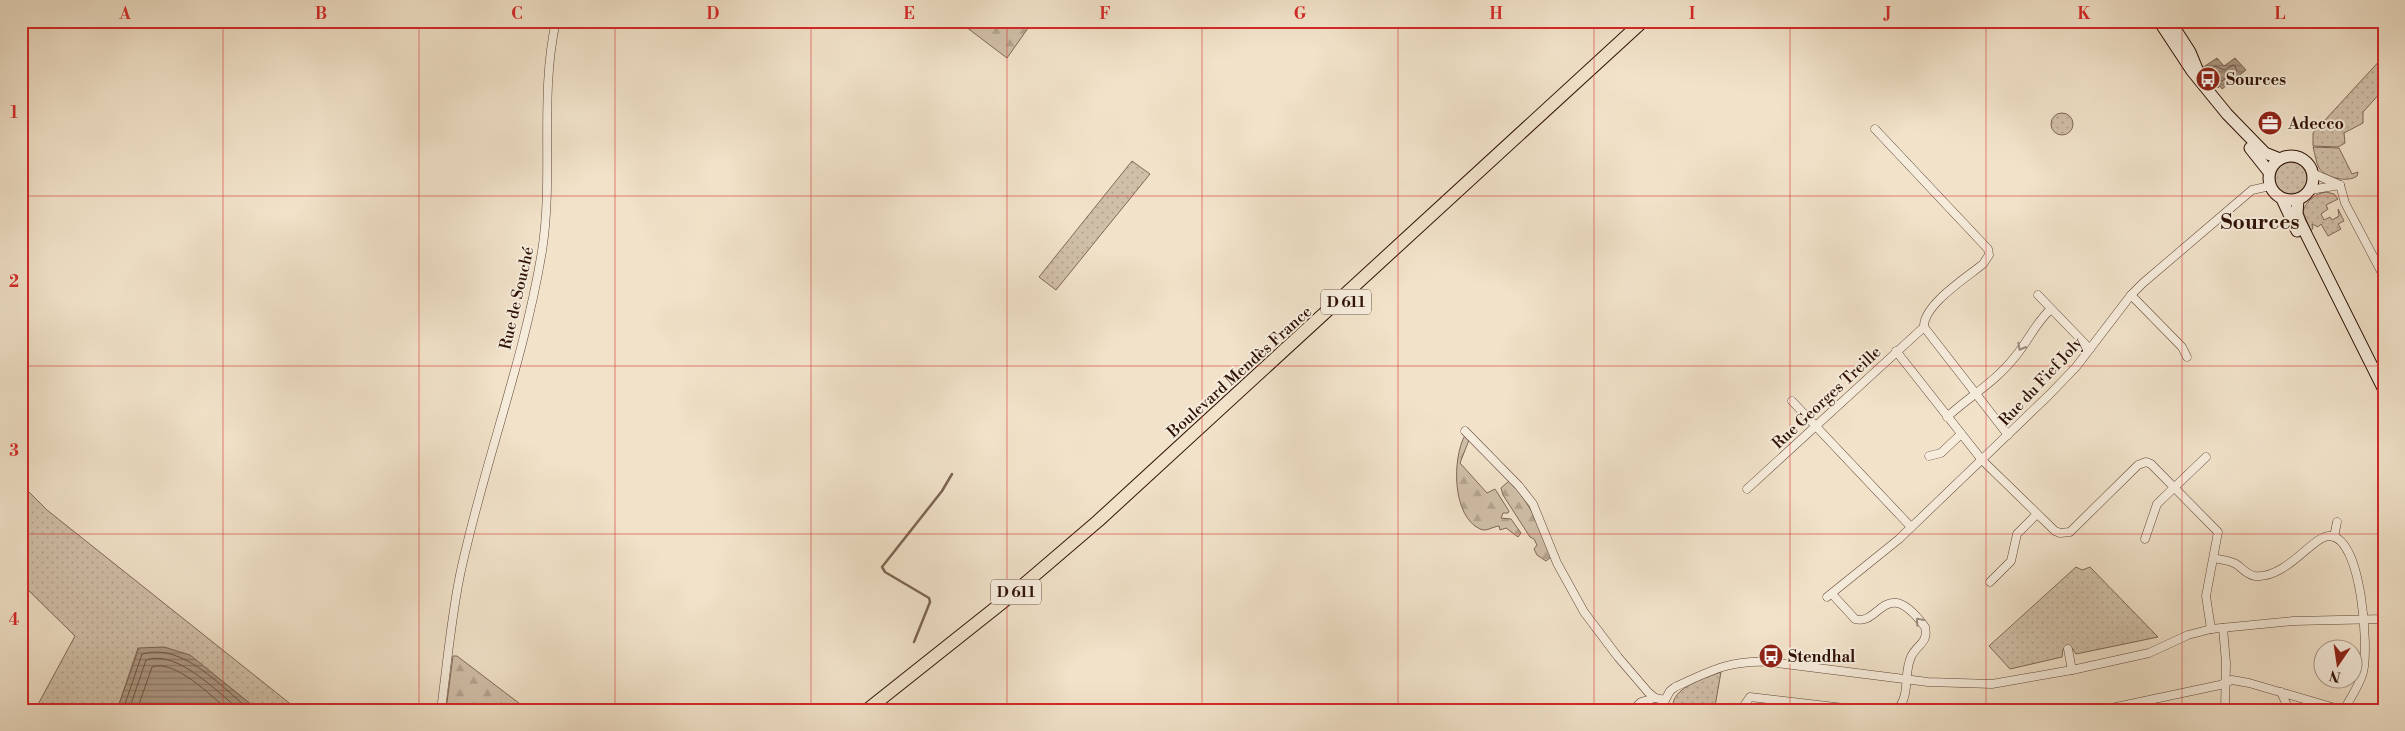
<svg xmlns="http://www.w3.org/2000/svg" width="2405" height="731" font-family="'Libre Bodoni',serif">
<defs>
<pattern id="grass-dots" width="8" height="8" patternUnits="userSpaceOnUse" patternTransform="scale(1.25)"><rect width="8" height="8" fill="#d0bfa8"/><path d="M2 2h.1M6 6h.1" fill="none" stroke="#b3a38f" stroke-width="1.8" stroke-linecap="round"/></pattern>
<pattern id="forest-firs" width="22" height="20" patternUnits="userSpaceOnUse" patternTransform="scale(1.25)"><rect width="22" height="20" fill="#d0bfa8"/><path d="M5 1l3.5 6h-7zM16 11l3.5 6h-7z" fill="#b3a38f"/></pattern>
<pattern id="water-rules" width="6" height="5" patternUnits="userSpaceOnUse" patternTransform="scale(1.25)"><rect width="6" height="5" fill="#af9b87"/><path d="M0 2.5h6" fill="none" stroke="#8f7d6c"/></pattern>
</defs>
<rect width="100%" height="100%" fill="#f1e2c9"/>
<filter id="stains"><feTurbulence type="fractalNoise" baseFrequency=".004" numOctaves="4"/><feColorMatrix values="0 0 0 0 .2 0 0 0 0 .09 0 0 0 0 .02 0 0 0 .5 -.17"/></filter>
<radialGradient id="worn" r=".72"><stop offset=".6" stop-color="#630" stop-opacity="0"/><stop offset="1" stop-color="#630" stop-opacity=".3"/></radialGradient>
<g fill="url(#grass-dots)" stroke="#806857">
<path d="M2384,56V89L2363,112V123L2344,133L2345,143L2338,147L2313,146V133Z"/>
<circle cx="2062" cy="124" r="11"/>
<path d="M2313,147L2339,148L2352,174L2358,172L2357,176C2348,183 2325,178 2319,168C2316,162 2315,154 2313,147Z"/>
<path d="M1132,161L1150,174L1056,290L1039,277Z"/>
<circle cx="2291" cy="178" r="16"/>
<path d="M2326,192L2334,194L2338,199L2326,205L2328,209L2321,214L2324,220L2330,217L2332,220L2339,216L2338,209L2344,221L2338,224L2341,229L2328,236L2321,224L2318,227L2312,224L2313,228L2311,231L2303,212C2305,202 2316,193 2326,192Z"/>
<path d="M21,484L47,510L298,710H258L222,681L138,648L117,710H35L75,636L21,583Z"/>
<path d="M2076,567L2082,570L2090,567L2158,637L2076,654L2072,648L2063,649L2062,657L2010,669L1989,646Z"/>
<path d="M1721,672L1715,706L1721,710H1675L1673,708C1670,688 1707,677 1721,672Z"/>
</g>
<g fill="url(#forest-firs)" stroke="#806857">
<path d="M958,21H1033L1007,58Z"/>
<path d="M1465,435L1469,440L1460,463L1487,493L1495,489L1509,511L1508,513H1503L1501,518L1511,519L1521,533L1518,537L1506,528L1500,530L1499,526C1492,527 1486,532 1480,529C1452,516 1452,459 1465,435Z"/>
<path d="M1509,481C1531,503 1540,528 1551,557L1546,561L1537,555L1534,549L1537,545L1534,539L1530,537L1503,495L1501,488Z"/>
<path d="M453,656H457L528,710H446Z"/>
</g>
<g fill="url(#water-rules)" stroke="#7c6453">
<path d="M2217,58L2224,66L2235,58L2246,70L2222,89L2220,86L2218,88L2202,68Z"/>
<path d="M164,647L190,655L258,710H117L139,648Z"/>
</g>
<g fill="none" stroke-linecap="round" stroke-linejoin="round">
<g stroke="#6f5646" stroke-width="1">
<path d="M2234,65L2237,70L2222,81H2218L2211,70L2215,66L2224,70Z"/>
<path d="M123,710L142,654C183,642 221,687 250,710"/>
<path d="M129,710L146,660C177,649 217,692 240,710"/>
<path d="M137,710L152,667C175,659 211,696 228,710"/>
</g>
<path stroke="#7c6453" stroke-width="2.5" d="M914,642L930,602L929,598L885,572L882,567L942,491L952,474"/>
<defs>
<g id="street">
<path d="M1875,129L1988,249L1989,255L1983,264C1966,278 1923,305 1924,327L2008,435"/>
<path d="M2312,173L2340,185"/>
<path d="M2340,185L2345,203L2384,277"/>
<path d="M2310,190L2340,185"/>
<path d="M2038,295L2090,349"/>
<path d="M2131,295L2182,347L2187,357"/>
<path d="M1896,351L1982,460L2055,531L2060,533L2070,532L2138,465L2146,462L2151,464L2218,532L2206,596L2211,629"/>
<path d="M1792,401L1911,527"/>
<path d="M1947,417C1969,397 1996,381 2014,358C2028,342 2035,323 2051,309"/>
<path d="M1465,431L1519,486L1533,504L1557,563L1584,612L1618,657L1648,692L1655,698L1665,700"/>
<path d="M1929,456L1941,453L1961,434"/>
<path d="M1747,489L1924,327"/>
<path d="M2334,537L2337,522"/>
<path d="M2145,539L2157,504L2206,457"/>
<path d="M2214,558C2221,560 2229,560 2236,564C2242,568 2247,575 2255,576C2287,579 2313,535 2330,536C2362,538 2369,648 2363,672C2360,685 2350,698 2344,710"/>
<path d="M1990,582L2011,561L2017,534L2037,514"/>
<path d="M1832,594L1855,619C1880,627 1885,573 1925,627C1929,643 1916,645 1911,657C1903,674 1911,695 1897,710"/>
<path d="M1827,597L1899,539L2049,395L2076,367L2131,295L2143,283L2252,190L2270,186"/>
<path d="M2223,628L2226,663L2225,710"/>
<path d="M2068,649L2072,670"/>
<path d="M2281,692L2289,710"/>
<path d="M1665,700L1670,691L1675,687C1710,671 1729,660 1769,662L1928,682L1992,684L2072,670L2149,653L2188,635L2211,629L2293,621L2384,619"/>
<path d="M441,710C447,665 451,619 460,575C483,466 524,361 542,251C554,175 539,97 556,21"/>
<path d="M1633,710L1641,702L1655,698"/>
<path d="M1741,710L1750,697L1861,710"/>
<path d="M2102,710L2220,685L2232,680L2249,683L2342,710"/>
</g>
<g id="secondary">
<path d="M2159,21L2192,71L2227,114L2265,153L2280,159"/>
<path d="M2170,21L2190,52L2197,69"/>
<path d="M2250,148L2269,172"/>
<circle cx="2291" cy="178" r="22"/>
<path d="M2282,199L2297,231"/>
<path d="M2298,199L2297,214L2300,222L2384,390"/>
</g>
<path id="primary" d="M867,710L1008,598L1098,521L1643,21"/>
</defs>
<use href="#street" stroke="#604637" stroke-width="9"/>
<use href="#secondary" stroke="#2f1206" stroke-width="13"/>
<use href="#primary" stroke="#2f1206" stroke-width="14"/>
<use href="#street" stroke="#f6ecdc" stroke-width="8"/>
<use href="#secondary" stroke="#f6ecdc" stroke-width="11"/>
<use href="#primary" stroke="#f1e2c9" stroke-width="12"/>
</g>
<defs><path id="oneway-chevron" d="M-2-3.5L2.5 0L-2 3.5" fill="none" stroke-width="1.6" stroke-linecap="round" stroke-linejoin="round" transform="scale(1.25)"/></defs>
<g stroke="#9c8a7c">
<use href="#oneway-chevron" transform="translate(2021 347) rotate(120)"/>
<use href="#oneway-chevron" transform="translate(1919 621) rotate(-131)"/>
</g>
<path fill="none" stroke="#d62828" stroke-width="1" stroke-opacity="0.55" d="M223,21V710M419,21V710M615,21V710M811,21V710M1007,21V710M1202,21V710M1398,21V710M1594,21V710M1790,21V710M1986,21V710M2182,21V710M21,196H2384M21,366H2384M21,534H2384"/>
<defs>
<symbol id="bus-disc" viewBox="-11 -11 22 22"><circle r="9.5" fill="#8f2418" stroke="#f6ecdc"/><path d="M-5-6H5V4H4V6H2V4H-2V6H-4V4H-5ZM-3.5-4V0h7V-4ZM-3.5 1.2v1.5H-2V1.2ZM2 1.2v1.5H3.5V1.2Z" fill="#fff"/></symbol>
<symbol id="office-disc" viewBox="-11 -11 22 22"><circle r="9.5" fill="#8f2418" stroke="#f6ecdc"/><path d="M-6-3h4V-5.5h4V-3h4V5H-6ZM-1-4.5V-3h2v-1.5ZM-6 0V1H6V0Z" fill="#fff"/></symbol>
</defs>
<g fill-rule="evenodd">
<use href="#bus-disc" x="2194" y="65" width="28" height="28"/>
<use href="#office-disc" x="2256" y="109" width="28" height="28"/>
<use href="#bus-disc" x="1757" y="642" width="28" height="28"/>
</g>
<g text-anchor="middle" stroke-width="4" stroke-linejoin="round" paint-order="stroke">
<g fill="#f6ecdc" stroke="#6b5346" stroke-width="1">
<rect x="1321" y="289.5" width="50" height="25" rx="4"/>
<rect x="991" y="579.5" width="50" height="25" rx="4"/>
</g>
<g font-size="15" font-weight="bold" fill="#2f1206">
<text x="1346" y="307">D 611</text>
<text x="1016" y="597">D 611</text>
</g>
<g font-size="16" font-weight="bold" fill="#2f1206" stroke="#f6ecdc" text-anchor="start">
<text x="2226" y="85">Sources</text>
<text x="2288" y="129">Adecco</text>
<text x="1788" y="662">Stendhal</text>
</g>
<g font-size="16" fill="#2f1206" stroke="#f6ecdc">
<text transform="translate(516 298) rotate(-77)" y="6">Rue de Souché</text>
<text transform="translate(1239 371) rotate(-42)" y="6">Boulevard Mendès France</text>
<text transform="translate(2040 381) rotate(-47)" y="6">Rue du Fief Joly</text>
<text transform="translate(1826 397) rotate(-43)" y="6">Rue Georges Treille</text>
</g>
<g font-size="21" font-weight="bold" fill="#2f1206" stroke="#f6ecdc">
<text x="2260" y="229">Sources</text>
</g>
</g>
<rect width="2405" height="731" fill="none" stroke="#f1e2c9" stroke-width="55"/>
<g transform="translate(2338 664) rotate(193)"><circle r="24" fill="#f6ecdc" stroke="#a69586"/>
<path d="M0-4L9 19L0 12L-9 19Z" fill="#8f2418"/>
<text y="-8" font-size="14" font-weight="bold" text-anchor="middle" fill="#2f1206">N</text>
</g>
<rect x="28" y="28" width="2350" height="676" fill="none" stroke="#d62828" stroke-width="2"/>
<g font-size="16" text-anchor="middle" font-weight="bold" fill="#d62828">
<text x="125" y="19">A</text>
<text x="321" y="19">B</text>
<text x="517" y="19">C</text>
<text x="713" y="19">D</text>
<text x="909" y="19">E</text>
<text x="1105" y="19">F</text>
<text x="1300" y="19">G</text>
<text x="1496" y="19">H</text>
<text x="1692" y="19">I</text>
<text x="1888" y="19">J</text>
<text x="2084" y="19">K</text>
<text x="2280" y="19">L</text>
<text x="14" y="118">1</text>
<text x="14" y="287">2</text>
<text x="14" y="456">3</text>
<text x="14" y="625">4</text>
</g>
<rect width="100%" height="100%" filter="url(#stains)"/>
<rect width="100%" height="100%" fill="url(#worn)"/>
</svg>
